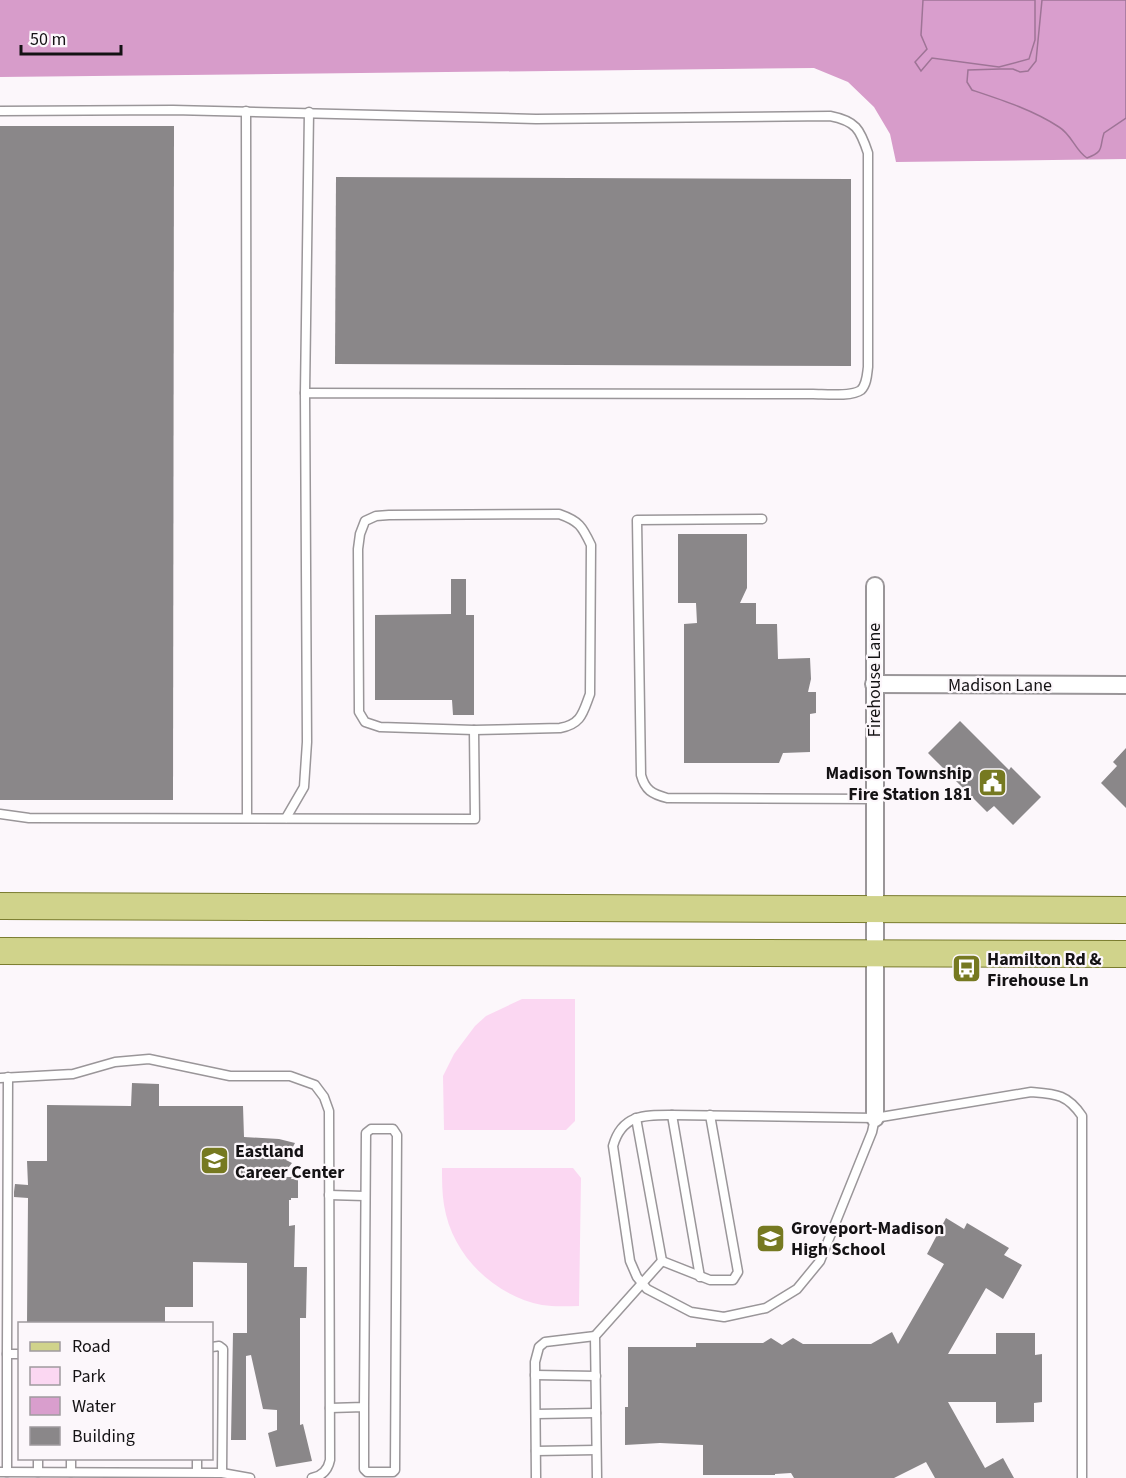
<svg xmlns="http://www.w3.org/2000/svg" width="1126" height="1478" font-family="'Source Sans 3',sans-serif">
<rect width="100%" height="100%" fill="#fcf7fb"/>
<g fill="#fbd7f2">
<path d="M522,999H575V1121L566,1130H444L443,1076L454,1054L475,1026L486,1016Z"/>
<path d="M442,1168H573L581,1178L579,1306C567,1306 555,1307 542,1305C493,1295 452,1255 444,1205C442,1193 442,1180 442,1168Z"/>
</g>
<path fill="#d79cca" d="M0,0H1126V159L896,162L890,134L874,107L848,82L814,68L0,77Z"/>
<g fill="#d99ecd" stroke="#9e7496" stroke-width="1.5">
<path d="M923,0H1035V40L1029,59L999,67L932,58L921,71L915,62L927,49L921,35Z"/>
<path d="M1042,0H1126V118L1104,133C1099,148 1105,151 1087,158C1075,150 1072,135 1059,127C1033,110 1002,100 972,90L967,82L968,70L1000,69H1013L1020,72L1028,71L1036,61Z"/>
</g>
<g fill="#8a8789">
<path d="M0,126H174L173,800H0Z"/>
<path d="M336,177L851,179V366L335,364Z"/>
<path d="M678,534H747V588L740,603H756V624H777L778,659L810,658L811,679L808,692H816V713L810,714V752L783,753L779,763H684V624L697,623L696,603H678Z"/>
<path d="M451,579H466V615H474V715H453L452,700H375V615L451,614Z"/>
<path d="M960,721L1009,770L1011,767L1041,797L1013,825L994,806L987,812L928,753Z"/>
<path d="M1126,748V808L1101,783L1117,766L1113,762Z"/>
<path d="M132,1083L159,1084V1106H243L244,1137L279,1139L295,1143L286,1160L292,1163L281,1177H292L291,1179H298V1198H291V1200H289V1226L295,1225L294,1267H307L306,1318H300V1425L303,1424L312,1461L276,1467L268,1433L277,1430V1410L263,1409L251,1355L246,1356V1440H231L233,1333H247V1263L193,1262V1307H165V1323H27L28,1198L14,1197V1192L15,1184L28,1185L27,1161H47V1105L131,1106Z"/>
<path d="M946,1218L964,1229L967,1223L1009,1248L1004,1255L1022,1265L1003,1299L986,1288L948,1354H996V1333H1035V1355L1042,1354V1402L1034,1403V1422L996,1423V1402H948L985,1468L1003,1458L1014,1478H935L926,1462L894,1478H794L791,1473L775,1474V1475H703V1445L660,1443L625,1445V1407H628V1347H696V1343H763L771,1338L782,1345L793,1338L803,1344H871L892,1332L898,1344L944,1264L927,1254Z"/>
</g>
<g fill="none" stroke-linecap="round" stroke-linejoin="round">
<defs>
<g id="service">
<path d="M0,111L173,110L536,119L830,116C856,121 860,129 868,153V367C867,374 867,384 861,390C852,397 824,394 813,394L305,393L307,742L304,787L286,818"/>
<path d="M246,111L247,818"/>
<path d="M305,393L309,112"/>
<path d="M559,514C579,521 582,526 591,545L590,694C583,712 582,724 560,728L474,730L380,727L365,722L359,712L358,549L360,534L365,521L376,516L389,515Z"/>
<path d="M762,519L637,520L641,775C645,790 652,794 667,798L874,799"/>
<path d="M0,814L29,818L475,819L474,730"/>
<path d="M8,1077L7,1354H20"/>
<path d="M0,1078L73,1074L115,1062L149,1059L230,1076H290L315,1085L324,1097L329,1111L330,1460C328,1470 322,1476 312,1478"/>
<path d="M672,1115L700,1277"/>
<path d="M875,1118L872,1132L820,1261L797,1289L766,1308L724,1317L691,1312L647,1289L637,1277L630,1261L613,1146C622,1114 645,1115 672,1115L875,1118L1031,1092C1056,1094 1067,1094 1082,1116V1478"/>
<path d="M329,1195L365,1196"/>
<path d="M662,1261L710,1280H733L738,1272L710,1115"/>
<path d="M212,1347L219,1346L223,1349L222,1473"/>
<path d="M7,1354V1472"/>
<path d="M535,1375L596,1376"/>
<path d="M330,1408L364,1407V1469L367,1472H393L395,1470L397,1135L393,1129H371L366,1133L364,1407"/>
<path d="M536,1414L596,1413"/>
<path d="M536,1451L596,1450"/>
<path d="M0,1472L222,1473L250,1478"/>
<path d="M38,1472V1458"/>
<path d="M71,1472V1458"/>
<path d="M197,1472V1458"/>
<path d="M536,1478L535,1362L539,1347L545,1342L595,1336"/>
<path d="M597,1478L595,1336L662,1261L636,1118"/>
</g>
<g id="minor">
<path d="M874,684L1126,685"/>
<path d="M875,1118V586"/>
</g>
<g id="primary">
<path d="M0,906L1126,910"/>
<path d="M0,951L1126,954"/>
</g>
</defs>
<use href="#service" stroke="#9a9699" stroke-width="11"/>
<use href="#minor" stroke="#9a9699" stroke-width="20"/>
<use href="#primary" stroke="#7a7c2f" stroke-width="28"/>
<use href="#service" stroke="#fff" stroke-width="8"/>
<use href="#minor" stroke="#fff" stroke-width="16"/>
<use href="#primary" stroke="#d0d38b" stroke-width="26"/>
</g>
<defs>
<symbol id="civic-square" viewBox="-11 -11 22 22"><rect x="-9" y="-9" width="18" height="18" rx="4" fill="#767921" stroke="#fcf7fb"/><path d="M-.6-6.5H3V-4.5H.6V-3L4-1V1h2V6H-6V1h2V-1L-.6-3ZM-1.2 2.5V6h2.4V2.5Z" fill="#fff"/></symbol>
<symbol id="bus-square" viewBox="-11 -11 22 22"><rect x="-9" y="-9" width="18" height="18" rx="4" fill="#767921" stroke="#fcf7fb"/><path d="M-5-6H5V4H4V6H2V4H-2V6H-4V4H-5ZM-3.5-4V0h7V-4ZM-3.5 1.2v1.5H-2V1.2ZM2 1.2v1.5H3.5V1.2Z" fill="#fff"/></symbol>
<symbol id="school-square" viewBox="-11 -11 22 22"><rect x="-9" y="-9" width="18" height="18" rx="4" fill="#767921" stroke="#fcf7fb"/><path d="M0-5L7-2L0 1L-7-2ZM-4 1L0 2.5L4 1V4Q0 6-4 4Z" fill="#fff"/></symbol>
</defs>
<g fill-rule="evenodd">
<use href="#civic-square" x="976" y="766" width="33" height="33"/>
<use href="#bus-square" x="950" y="952" width="33" height="33"/>
<use href="#school-square" x="198" y="1144" width="33" height="33"/>
<use href="#school-square" x="754" y="1222" width="33" height="33"/>
</g>
<g text-anchor="middle" stroke-width="4.5" stroke-linejoin="round" paint-order="stroke">
<g font-size="18" fill="#141214" stroke="#fcf7fb">
<text transform="translate(874 680) rotate(-90)" y="6">Firehouse Lane</text>
<text x="1000" y="691">Madison Lane</text>
</g>
<g font-size="18" font-weight="bold" fill="#141214" stroke="#fcf7fb" text-anchor="start">
<text x="972" y="779" text-anchor="end">Madison Township<tspan x="972" dy="21">Fire Station 181</tspan></text>
<text x="987" y="965">Hamilton Rd &amp;<tspan x="987" dy="21">Firehouse Ln</tspan></text>
<text x="235" y="1157">Eastland<tspan x="235" dy="21">Career Center</tspan></text>
<text x="791" y="1234">Groveport-Madison<tspan x="791" dy="21">High School</tspan></text>
</g>
</g>
<rect x="18" y="1322" width="195" height="138" fill="#fcf7fb" stroke="#9f9b9f" stroke-width="1.5"/>
<rect x="30" y="1342" width="30" height="9" fill="#d0d38b" stroke="#9f9b9f" stroke-width="1.5"/>
<text x="72" y="1352" font-size="18" fill="#141214">Road</text>
<rect x="30" y="1367" width="30" height="18" fill="#fbd7f2" stroke="#9f9b9f" stroke-width="1.5"/>
<text x="72" y="1382" font-size="18" fill="#141214">Park</text>
<rect x="30" y="1397" width="30" height="18" fill="#d99ecd" stroke="#9f9b9f" stroke-width="1.5"/>
<text x="72" y="1412" font-size="18" fill="#141214">Water</text>
<rect x="30" y="1427" width="30" height="18" fill="#8a8789" stroke="#9f9b9f" stroke-width="1.5"/>
<text x="72" y="1442" font-size="18" fill="#141214">Building</text>
<path d="M21 45v9h100v-9" fill="none" stroke="#141214" stroke-width="3"/>
<text x="30" y="45" font-size="18" fill="#141214" stroke="#fcf7fb" stroke-width="4.5" paint-order="stroke">50 m</text>
</svg>
